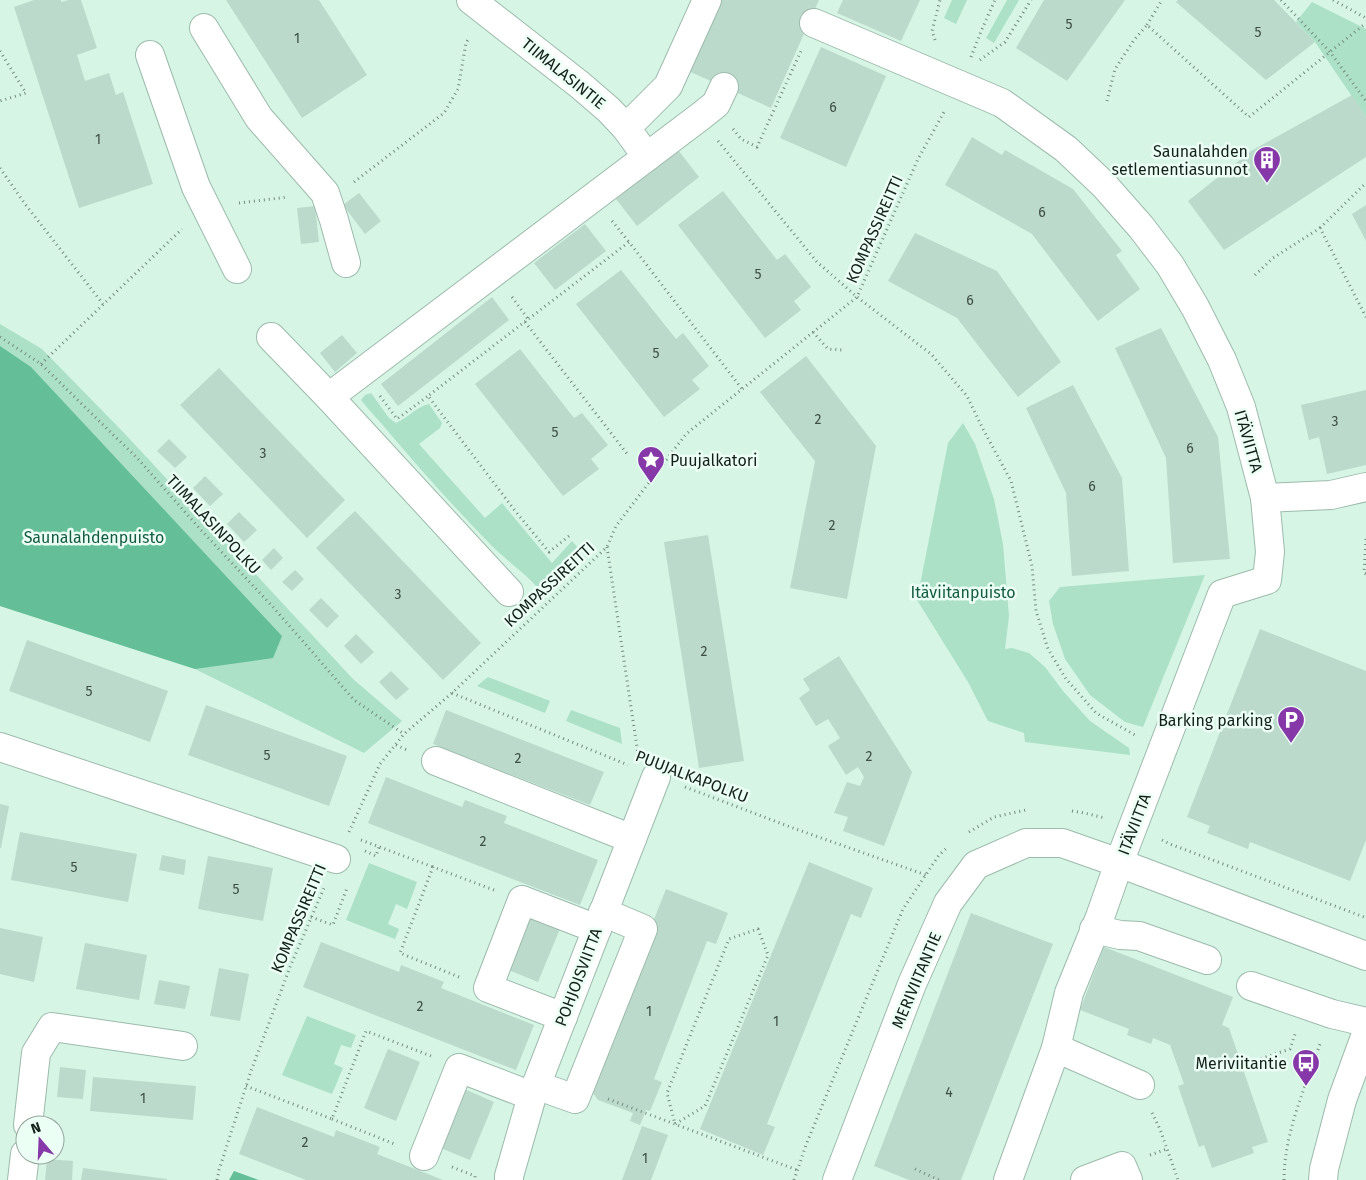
<svg xmlns="http://www.w3.org/2000/svg" width="1366" height="1180" font-family="'Fira Sans',sans-serif">
<rect width="100%" height="100%" fill="#d6f5e5"/>
<g fill="#ace1c7">
<path d="M952,0H967L956,24L944,18Z"/>
<path d="M1007,0H1019L994,43L986,38Z"/>
<path d="M1312,2L1366,29V117L1315,42L1296,22Z"/>
<path d="M0,324L37,346L42,349L125,434L353,679L402,721L364,753L195,669L0,606Z"/>
<path d="M371,393L389,418L396,423C408,418 416,407 429,404L442,423L440,428L419,444L485,518L502,503L552,563L572,541L580,550L539,589C525,573 507,561 491,545C453,506 416,465 381,423C374,415 367,408 361,400L365,395Z"/>
<path d="M963,423L975,444L994,499L1003,544L1009,616L1005,649L1012,648L1029,653L1045,667L1063,691L1090,721L1129,748L1130,755L1025,742L1024,733L988,721L968,682L917,600L948,443Z"/>
<path d="M1205,575L1143,727L1125,722L1090,695L1065,659L1053,624L1049,601L1060,587Z"/>
<path d="M488,677L550,701L545,713L477,686Z"/>
<path d="M571,710L620,728L622,744L566,721Z"/>
<path d="M369,863L417,882L407,909L396,904L388,924L399,929L395,939L346,920Z"/>
<path d="M307,1016L356,1035L351,1048L341,1045L334,1064L343,1068L332,1094L282,1075Z"/>
</g>
<g fill="#64bf98">
<path d="M0,346L31,367L282,636L273,658L195,669L0,606Z"/>
<path d="M234,1171L259,1180H229Z"/>
</g>
<g fill="#bbdacb">
<path d="M34,0H61V2L69,0H81L97,48L77,55L85,81L109,73L116,95L123,92L153,184L79,208L14,7Z"/>
<path d="M226,0H319L367,75L302,118Z"/>
<path d="M717,0H819L771,108L686,70Z"/>
<path d="M843,0H920L901,41L837,13Z"/>
<path d="M1044,0H1125L1067,81L1016,48Z"/>
<path d="M1178,0H1274L1315,42L1266,80L1176,2Z"/>
<path d="M821,47L886,76L846,167L780,138Z"/>
<path d="M1352,95L1366,117V157L1224,250L1188,201L1251,151Z"/>
<path d="M972,137L1002,155L1005,150L1073,189L1122,251L1116,255L1140,289L1098,321L1032,234L945,185Z"/>
<path d="M678,150L699,177L637,226L616,199Z"/>
<path d="M723,191L777,260L785,254L811,287L794,301L801,310L765,338L678,225Z"/>
<path d="M359,193L381,221L365,234L343,205Z"/>
<path d="M1366,205V241L1352,214Z"/>
<path d="M315,206L319,242L301,244L297,208Z"/>
<path d="M585,224L606,251L555,290L534,263Z"/>
<path d="M915,233L997,271L1061,362L1018,397L957,318L888,281Z"/>
<path d="M621,270L676,339L683,333L709,366L692,380L700,389L664,417L576,304Z"/>
<path d="M492,297L509,320L398,406L381,384Z"/>
<path d="M1161,328L1218,437L1230,559L1173,563L1166,458L1115,348Z"/>
<path d="M342,335L357,353L335,372L320,353Z"/>
<path d="M520,349L574,418L582,413L608,445L591,459L599,469L563,496L475,384Z"/>
<path d="M806,356L876,446L847,599L790,588L815,461L760,392Z"/>
<path d="M219,368L345,500L307,538L180,405Z"/>
<path d="M1073,385L1122,478L1129,571L1072,576L1066,493L1026,408Z"/>
<path d="M1366,390V465L1327,474L1319,437L1309,440L1301,405Z"/>
<path d="M169,439L187,457L175,468L157,451Z"/>
<path d="M205,476L223,494L210,506L193,488Z"/>
<path d="M355,511L481,643L443,680L316,548Z"/>
<path d="M239,512L257,530L244,542L227,524Z"/>
<path d="M708,535L744,761L699,768L664,542Z"/>
<path d="M274,548L283,558L271,570L262,560Z"/>
<path d="M295,570L304,579L292,591L282,582Z"/>
<path d="M321,598L339,616L327,628L309,610Z"/>
<path d="M1260,629L1366,671V840L1350,881L1250,842L1248,849L1207,833L1210,826L1187,817Z"/>
<path d="M356,634L374,652L361,664L344,646Z"/>
<path d="M27,640L168,691L150,742L9,691Z"/>
<path d="M839,656L912,772L884,846L843,831L848,817L834,813L847,782L860,786L864,777L858,767L846,775L828,746L840,738L828,719L816,726L799,698L810,690L803,679Z"/>
<path d="M391,671L409,689L396,700L379,682Z"/>
<path d="M206,705L347,756L329,806L188,755Z"/>
<path d="M446,710L604,772L590,805L433,744Z"/>
<path d="M386,777L462,807L465,800L507,816L504,823L598,860L580,905L368,823Z"/>
<path d="M0,804L9,806L1,848H0Z"/>
<path d="M20,832L137,854L128,902L11,880Z"/>
<path d="M162,855L186,860L184,875L159,870Z"/>
<path d="M208,856L273,868L263,921L198,909Z"/>
<path d="M809,862L873,888L861,918L851,914L767,1124L775,1127L763,1155L700,1129Z"/>
<path d="M666,889L728,913L716,944L707,941L654,1079L662,1082L650,1111L646,1110L640,1125L630,1121L633,1113L598,1100L588,1086Z"/>
<path d="M530,910L562,924L538,982L506,969Z"/>
<path d="M971,913L1053,944L961,1180H936L932,1179V1180H909L874,1166Z"/>
<path d="M0,928L43,937L34,982L0,974Z"/>
<path d="M321,942L399,972L401,965L444,982L441,988L534,1025L516,1070L303,987Z"/>
<path d="M85,943L147,955L139,1000L76,989Z"/>
<path d="M1104,947L1233,997L1222,1025L1229,1028L1268,1142L1252,1147L1254,1153L1212,1168L1204,1145L1199,1147L1178,1086L1184,1084L1170,1045L1153,1038L1151,1044L1127,1035L1129,1029L1080,1010Z"/>
<path d="M219,968L249,974L240,1021L210,1016Z"/>
<path d="M159,980L190,986L185,1009L154,1004Z"/>
<path d="M388,1049L420,1062L396,1121L364,1108Z"/>
<path d="M60,1067L86,1070L83,1099L57,1097Z"/>
<path d="M93,1077L196,1086L193,1120L90,1111Z"/>
<path d="M462,1088L494,1102L470,1160L438,1147Z"/>
<path d="M257,1107L334,1137L336,1130L380,1147L377,1154L443,1180H306L239,1154Z"/>
<path d="M642,1126L668,1135L651,1180H622Z"/>
<path d="M47,1159L73,1161L72,1180H45Z"/>
<path d="M83,1168L167,1179V1180H81Z"/>
</g>
<g fill="none" stroke-linecap="round" stroke-linejoin="round">
<defs>
<g id="minor">
<path d="M471,0L580,85L609,110L626,128L647,157"/>
<path d="M814,23L1002,103L1066,149L1104,185L1141,227L1170,265L1195,307L1222,360L1241,407L1265,498L1270,552L1267,580L1222,594L1119,863L1100,917L1069,993L1056,1048"/>
<path d="M204,28L259,118L325,193L334,220L346,263"/>
<path d="M150,55L196,187L237,269"/>
<path d="M626,128L668,86L707,0"/>
<path d="M271,337L329,397L509,592"/>
<path d="M329,397L701,116L716,104L724,87"/>
<path d="M1265,498L1331,495L1366,487"/>
<path d="M0,747L336,859"/>
<path d="M436,761L632,839"/>
<path d="M1094,929L1120,935L1139,936L1207,960"/>
<path d="M1251,986L1332,1014L1366,1022"/>
<path d="M563,1017L488,988L522,900L597,929"/>
<path d="M536,1085L575,1099L643,929L603,912"/>
<path d="M28,1125L36,1053L52,1027L183,1046"/>
<path d="M424,1156L459,1068L532,1096"/>
<path d="M22,1180L25,1154"/>
<path d="M509,1180V1176L532,1096L656,777"/>
<path d="M837,1180L912,984L948,903L976,865L1026,843H1062L1119,863L1366,956"/>
<path d="M1008,1180L1056,1048L1140,1085"/>
<path d="M1085,1180L1122,1166L1128,1180"/>
<path d="M1323,1180L1324,1169L1342,1100L1366,1034"/>
</g>
</defs>
<use href="#minor" stroke="#9dbbac" stroke-width="30"/>
<g stroke="#758b80" stroke-width="3" stroke-dasharray="1 4" stroke-linecap="butt">
<path d="M1281,0L1330,52L1366,101"/>
<path d="M1333,0L1366,18"/>
<path d="M1147,25L1162,0"/>
<path d="M935,40L932,31L940,0"/>
<path d="M0,51L26,93L0,101"/>
<path d="M971,57L982,29L995,0"/>
<path d="M980,60L1005,42L1031,0"/>
<path d="M1107,101L1115,69L1134,40L1147,25L1249,117L1366,23"/>
<path d="M733,129L741,139L757,147L801,51"/>
<path d="M718,141L817,262L857,297L931,354L967,396L983,429L1011,481L1032,566L1036,611L1048,649L1066,679L1096,713L1135,735"/>
<path d="M0,168L25,204L103,304"/>
<path d="M354,182L444,113L458,89L466,43L469,38"/>
<path d="M239,203L288,197"/>
<path d="M612,221L629,242"/>
<path d="M1320,228L1366,183"/>
<path d="M1255,275L1273,258L1320,228L1366,317"/>
<path d="M512,297L528,319"/>
<path d="M525,322L628,455"/>
<path d="M813,332L828,349L843,350"/>
<path d="M0,337L41,364L138,459L201,530L273,607L354,700L404,734"/>
<path d="M41,364L182,229"/>
<path d="M380,396L397,419L428,396"/>
<path d="M569,536L549,552L516,512L428,396L629,242L742,389"/>
<path d="M1366,539L1364,573L1366,574"/>
<path d="M607,547L638,754"/>
<path d="M452,693L628,765"/>
<path d="M396,745L407,750"/>
<path d="M685,787L793,828L926,875"/>
<path d="M1072,811L1084,813L1105,818"/>
<path d="M349,832L380,764L404,734L452,693L607,547L616,526L686,434L857,297L918,159L944,112"/>
<path d="M969,832L994,817L1026,810"/>
<path d="M361,840L433,867"/>
<path d="M1162,840L1170,844L1364,917"/>
<path d="M365,851L376,856L379,847"/>
<path d="M311,917L333,925L347,888"/>
<path d="M758,929L768,955L705,1106L675,1124L667,1093L729,939Z"/>
<path d="M459,977L400,953L433,867L494,890"/>
<path d="M1242,1065L1290,1049L1295,1034"/>
<path d="M246,1086L332,1119L366,1031L431,1056"/>
<path d="M608,1099L797,1170"/>
<path d="M1152,1113L1160,1129L1178,1180"/>
<path d="M332,1119L397,1145"/>
<path d="M1150,1155L1167,1149"/>
<path d="M452,1167L475,1176V1180"/>
<path d="M915,1169L939,1180"/>
<path d="M217,1180L219,1170L251,1071L290,967L324,888"/>
<path d="M794,1180L806,1145L903,909L939,855L948,847"/>
<path d="M1284,1180C1284,1132 1306,1086 1321,1041"/>
</g>
<use href="#minor" stroke="#fff" stroke-width="28"/>
</g>
<defs>
<symbol id="building-pin" viewBox="-11 -11 22 30"><path d="M0 17L-7.5 6A9.5 9.5 0 1 1 7.5 6Z" fill="#8638a9" stroke="#ecfff5"/><path d="M-4-6H4V6H1V3H-1V6H-4ZM-2.5-4.3h1.7v1.8h-1.7ZM.8-4.3h1.7v1.8H.8ZM-2.5-1h1.7V.8h-1.7ZM.8-1h1.7V.8H.8Z" fill="#fff"/></symbol>
<symbol id="sight-pin" viewBox="-11 -11 22 30"><path d="M0 17L-7.5 6A9.5 9.5 0 1 1 7.5 6Z" fill="#8638a9" stroke="#ecfff5"/><path d="M0-6L1.8-2.2L6-1.7L2.9 1.2L3.7 5.4L0 3.3L-3.7 5.4L-2.9 1.2L-6-1.7L-1.8-2.2Z" fill="#fff"/></symbol>
<symbol id="parking-pin" viewBox="-11 -11 22 30"><path d="M0 17L-7.5 6A9.5 9.5 0 1 1 7.5 6Z" fill="#8638a9" stroke="#ecfff5"/><path d="M-3.5-5.5H1a3.5 3.5 0 0 1 0 7H-1V5.5H-3.5ZM-1-3.4V-.6H.8a1.4 1.4 0 0 0 0-2.8Z" fill="#fff"/></symbol>
<symbol id="bus-pin" viewBox="-11 -11 22 30"><path d="M0 17L-7.5 6A9.5 9.5 0 1 1 7.5 6Z" fill="#8638a9" stroke="#ecfff5"/><path d="M-5-6H5V4H4V6H2V4H-2V6H-4V4H-5ZM-3.5-4V0h7V-4ZM-3.5 1.2v1.5H-2V1.2ZM2 1.2v1.5H3.5V1.2Z" fill="#fff"/></symbol>
</defs>
<g fill-rule="evenodd">
<use href="#building-pin" x="1251" y="144" width="32" height="43"/>
<use href="#sight-pin" x="635" y="444" width="32" height="43"/>
<use href="#parking-pin" x="1275" y="704" width="32" height="43"/>
<use href="#bus-pin" x="1290" y="1047" width="32" height="43"/>
</g>
<g text-anchor="middle" stroke-width="5" stroke-linejoin="round" paint-order="stroke">
<g font-size="14" fill="#3e4e46">
<text x="1069" y="29">5</text>
<text x="1258" y="37">5</text>
<text x="297" y="43">1</text>
<text x="833" y="112">6</text>
<text x="98" y="144">1</text>
<text x="1042" y="217">6</text>
<text x="758" y="279">5</text>
<text x="970" y="305">6</text>
<text x="656" y="358">5</text>
<text x="818" y="424">2</text>
<text x="1335" y="426">3</text>
<text x="555" y="437">5</text>
<text x="1190" y="453">6</text>
<text x="263" y="458">3</text>
<text x="1092" y="491">6</text>
<text x="832" y="530">2</text>
<text x="398" y="599">3</text>
<text x="704" y="656">2</text>
<text x="89" y="696">5</text>
<text x="267" y="760">5</text>
<text x="869" y="761">2</text>
<text x="518" y="763">2</text>
<text x="483" y="846">2</text>
<text x="74" y="872">5</text>
<text x="236" y="894">5</text>
<text x="420" y="1011">2</text>
<text x="649" y="1016">1</text>
<text x="776" y="1026">1</text>
<text x="949" y="1097">4</text>
<text x="143" y="1103">1</text>
<text x="305" y="1147">2</text>
<text x="645" y="1163">1</text>
</g>
<g font-size="16" fill="#14201a" stroke="#ecfff5">
<text transform="translate(564 73) rotate(39)" y="6">TIIMALASINTIE</text>
<text transform="translate(874 229) rotate(-66)" y="6">KOMPASSIREITTI</text>
<text transform="translate(1249 441) rotate(74)" y="6">ITÄVIITTA</text>
<text transform="translate(214 524) rotate(47)" y="6">TIIMALASINPOLKU</text>
<text transform="translate(549 584) rotate(-43)" y="6">KOMPASSIREITTI</text>
<text transform="translate(692 776) rotate(21)" y="6">PUUJALKAPOLKU</text>
<text transform="translate(1134 824) rotate(-69)" y="6">ITÄVIITTA</text>
<text transform="translate(298 918) rotate(-67)" y="6">KOMPASSIREITTI</text>
<text transform="translate(578 977) rotate(-69)" y="6">POHJOISVIITTA</text>
<text transform="translate(916 980) rotate(-67)" y="6">MERIVIITANTIE</text>
</g>
<g font-size="16" fill="#14201a" stroke="#ecfff5" text-anchor="end">
<text x="1248" y="157">Saunalahden<tspan x="1248" dy="18">setlementiasunnot</tspan></text>
<text x="670" y="466" text-anchor="start">Puujalkatori</text>
<text x="1272" y="726">Barking parking</text>
<text x="1287" y="1069">Meriviitantie</text>
</g>
<g font-size="16" fill="#145b41" stroke="#ecfff5">
<text x="94" y="543">Saunalahdenpuisto</text>
<text x="963" y="598">Itäviitanpuisto</text>
</g>
</g>
<g transform="translate(40 1140) rotate(341)"><circle r="24" fill="#ecfff5" stroke="#96a69d"/>
<path d="M0-4L9 19L0 12L-9 19Z" fill="#8638a9"/>
<text y="-8" font-size="14" font-weight="bold" text-anchor="middle" fill="#14201a">N</text>
</g>
</svg>
